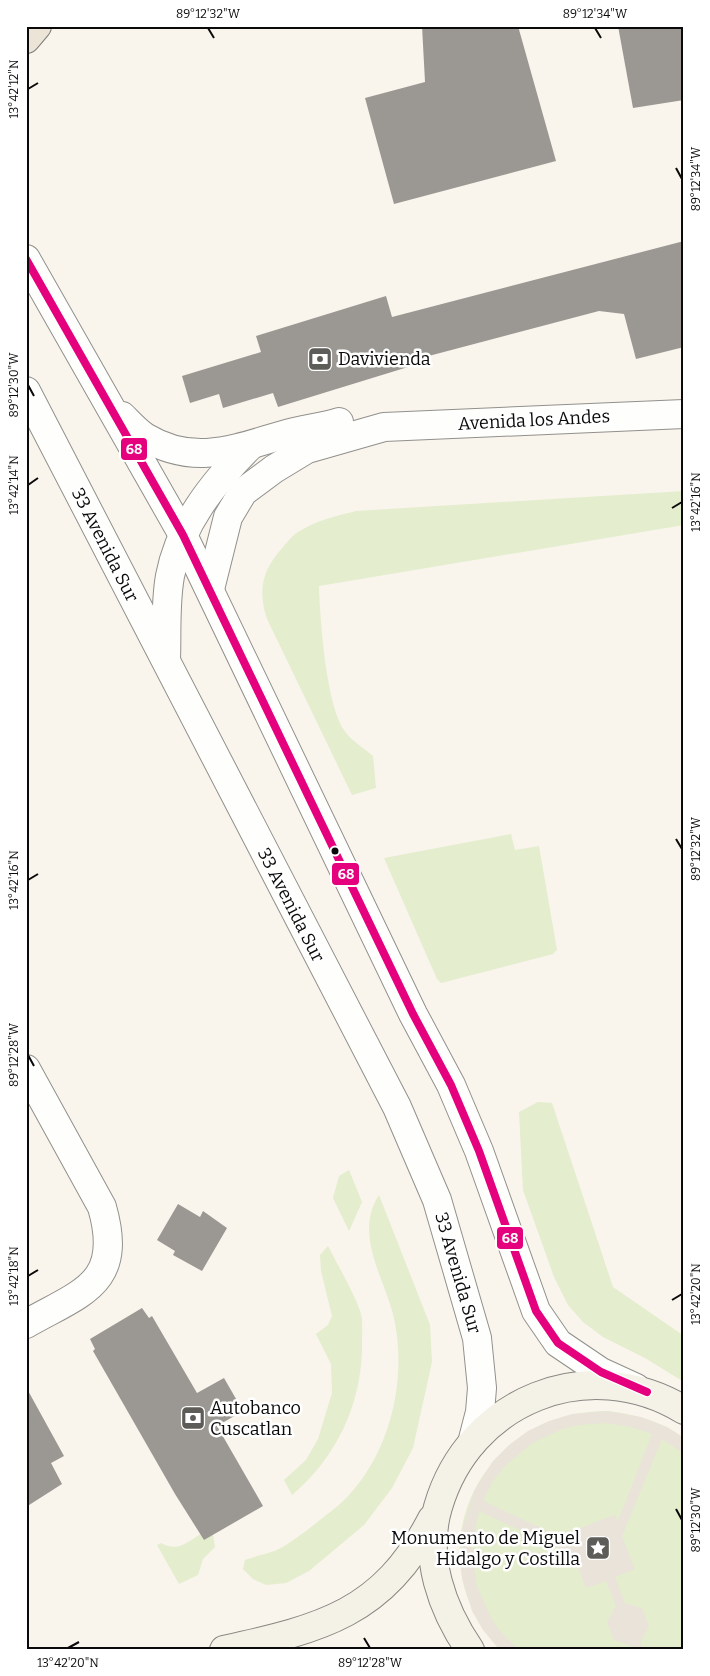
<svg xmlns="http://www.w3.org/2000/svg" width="710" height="1676" font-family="Bitter,serif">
<rect width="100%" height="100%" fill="#f9f5ec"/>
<g fill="#e4edcd">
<path d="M684,491V525L319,586C320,619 326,703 344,730C350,740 364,748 373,756L376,788L352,795L267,619C257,588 263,569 284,546C288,541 293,535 298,532C315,521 336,516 356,511Z"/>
<path d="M511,834L515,850L539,846L557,950L553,954L441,983L437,979L384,858Z"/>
<path d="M538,1102L552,1103L613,1287L684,1336V1382L645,1358L603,1337L583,1322L568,1305L554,1277L523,1190L519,1112Z"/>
<path d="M349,1170L362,1202L349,1231L333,1198L339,1176Z"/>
<path d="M379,1195L430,1325L432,1362L413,1448L392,1488L364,1525L309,1571L286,1583L266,1585L253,1579L243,1569L245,1560C255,1556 267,1554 277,1550C291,1543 303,1533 315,1524C326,1515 339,1506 349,1495C392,1449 408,1374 393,1314C383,1276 354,1233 379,1195Z"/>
<path d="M328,1246C338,1266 355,1294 361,1314C363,1322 362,1333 362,1341C363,1401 338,1456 292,1495L284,1480L306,1460L318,1439L332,1393L331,1364L316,1334L328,1325L332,1316L321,1271L320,1255Z"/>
<path d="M607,1411C634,1414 661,1421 684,1438V1650H500C411,1555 479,1411 607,1411Z"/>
<path d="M201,1534H213L215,1547L203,1559L198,1575L179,1584L157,1545L161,1543C177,1552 186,1543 201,1534Z"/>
</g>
<path fill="#e9e3d9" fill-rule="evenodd" d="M607,1411L641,1417L667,1427L684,1438V1454L662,1439L622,1536L635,1569L615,1577L625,1603L642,1608L649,1627L640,1642L643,1650H633L631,1646L614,1640L607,1622L616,1606L606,1581L586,1588L573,1555L479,1511L472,1546L476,1584L491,1618L500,1631L519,1650H500L483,1630L472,1611L462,1578L461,1533L474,1491L493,1461L509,1445L528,1431L549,1421L572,1414ZM605,1423L631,1427L652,1434L618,1521L615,1515L598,1521L565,1534L567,1540L483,1501L493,1481L504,1467L531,1444L562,1429L579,1425Z"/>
<g fill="#9b9893">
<path d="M422,26H518L556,161L394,204L365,98L425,82Z"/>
<path d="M618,26H684V100L633,108Z"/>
<path d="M684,241V347L636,359L624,314L599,311L406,362L408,367L278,407L273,393L223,408L219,394L190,403L182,376L261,352L256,336L386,296L392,317Z"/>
<path d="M178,1204L200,1217L203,1211L227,1228L202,1271L173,1255L175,1251L157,1240Z"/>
<path d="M142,1308L149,1318L152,1316L197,1393L224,1378L243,1411L217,1426L263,1506L204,1540L175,1494L93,1351L95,1349L90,1339Z"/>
<path d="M26,1387L64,1456L51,1463L62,1484L26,1507Z"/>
</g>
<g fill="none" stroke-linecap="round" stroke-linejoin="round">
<defs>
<path id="minor" d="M26,1069L102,1207C124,1284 82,1292 26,1324"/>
<g id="tertiary">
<path d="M26,259L183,535L413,1014L451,1085L479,1151L536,1311L558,1343L601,1372L636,1388"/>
<path d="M26,391L397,1107L437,1200L477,1338L482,1388L480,1412L472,1443"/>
<path d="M122,416C129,423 137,432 145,437C196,468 239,447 290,433C306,429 323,427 339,422"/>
<path d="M210,589L228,517L243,492L274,469L307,449L384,427L684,414"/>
<path d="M166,660C167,633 165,603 170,576C180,524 213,483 249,447"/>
</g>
<g id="secondary">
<path d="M224,1650C322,1628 383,1614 432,1519"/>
<path d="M470,1650C442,1609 423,1557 438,1507C469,1400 588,1352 684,1410"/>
</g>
<path id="primary" d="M26,39L37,26"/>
</defs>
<use href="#minor" stroke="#92908c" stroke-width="30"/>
<use href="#tertiary" stroke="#92908c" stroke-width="30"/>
<use href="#secondary" stroke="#888682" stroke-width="30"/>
<use href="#primary" stroke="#7f7d79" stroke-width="30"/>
<use href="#minor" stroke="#fefefc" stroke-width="28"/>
<use href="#tertiary" stroke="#fefefc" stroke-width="28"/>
<use href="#secondary" stroke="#f4f1e7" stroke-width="28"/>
<use href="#primary" stroke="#ebe4d7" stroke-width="28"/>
<defs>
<path id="bus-1" d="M26,259L183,535L413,1014L451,1085L479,1151L536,1311L558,1343L601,1372L647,1392"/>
</defs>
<use href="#bus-1" stroke="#fff" stroke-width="11"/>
<use href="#bus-1" stroke="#e5007d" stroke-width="8"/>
</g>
<path fill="none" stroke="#0a0a0a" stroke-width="2" d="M208,28L214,38M595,28L601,38M28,89L38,83M676,168L682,179M28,385L34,396M28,485L38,478M672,508L682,502M676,839L682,849M28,880L38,874M28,1055L34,1066M28,1276L38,1270M672,1300L682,1294M676,1509L682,1520M364,1638L370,1648M68,1648L79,1642"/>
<defs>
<symbol id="bank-square" viewBox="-11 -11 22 22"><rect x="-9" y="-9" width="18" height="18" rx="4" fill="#5e5c59" stroke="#fff"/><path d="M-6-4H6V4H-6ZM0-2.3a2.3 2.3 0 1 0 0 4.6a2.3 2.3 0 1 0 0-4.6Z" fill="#fff"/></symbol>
<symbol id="sight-square" viewBox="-11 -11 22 22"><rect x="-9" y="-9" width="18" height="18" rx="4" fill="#5e5c59" stroke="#fff"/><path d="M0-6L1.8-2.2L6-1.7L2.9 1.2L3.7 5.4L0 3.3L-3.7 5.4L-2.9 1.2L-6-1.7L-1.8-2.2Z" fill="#fff"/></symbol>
</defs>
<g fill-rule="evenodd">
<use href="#bank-square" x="306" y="345" width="28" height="28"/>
<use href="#bank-square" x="179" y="1404" width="28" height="28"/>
<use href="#sight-square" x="584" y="1534" width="28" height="28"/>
</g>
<circle fill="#0a0a0a" stroke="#fff" stroke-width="2" cx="335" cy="851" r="4.5"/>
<g text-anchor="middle" stroke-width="5" stroke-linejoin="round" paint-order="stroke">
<g font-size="18" fill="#0a0a0a" stroke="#fff" text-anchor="start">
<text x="338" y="365">Davivienda</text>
<text x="210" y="1414">Autobanco<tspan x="210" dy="21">Cuscatlan</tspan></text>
<text x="580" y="1544" text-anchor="end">Monumento de Miguel<tspan x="580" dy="21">Hidalgo y Costilla</tspan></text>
</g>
<g font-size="18" fill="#0a0a0a" stroke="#fff">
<text transform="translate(534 420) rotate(-3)" y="6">Avenida los Andes</text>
<text transform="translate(105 545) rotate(63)" y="6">33 Avenida Sur</text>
<text transform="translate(291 905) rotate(63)" y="6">33 Avenida Sur</text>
<text transform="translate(458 1273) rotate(74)" y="6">33 Avenida Sur</text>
</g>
</g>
<g stroke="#fff" stroke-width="2">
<rect x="120" y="437" width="28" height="24" rx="5" fill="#e5007d"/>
<rect x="331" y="862" width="29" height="24" rx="5" fill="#e5007d"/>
<rect x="496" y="1226" width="28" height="24" rx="5" fill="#e5007d"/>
</g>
<g font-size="14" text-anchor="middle" font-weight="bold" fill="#fff">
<text x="134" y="454">68</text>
<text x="346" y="879">68</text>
<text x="510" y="1243">68</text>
</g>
<rect width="710" height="1676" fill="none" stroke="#ffffff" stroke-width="55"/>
<rect x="28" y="28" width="654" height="1620" fill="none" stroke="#0a0a0a" stroke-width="2"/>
<g font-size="12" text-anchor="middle" fill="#0a0a0a">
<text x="208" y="18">89°12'32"W</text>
<text x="595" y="18">89°12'34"W</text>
<text transform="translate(14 89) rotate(-90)" y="4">13°42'12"N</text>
<text transform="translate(696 179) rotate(-90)" y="4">89°12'34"W</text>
<text transform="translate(14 385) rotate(-90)" y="4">89°12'30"W</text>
<text transform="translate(14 485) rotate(-90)" y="4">13°42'14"N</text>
<text transform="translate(696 502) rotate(-90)" y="4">13°42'16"N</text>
<text transform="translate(696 849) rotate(-90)" y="4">89°12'32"W</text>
<text transform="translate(14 880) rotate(-90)" y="4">13°42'16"N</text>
<text transform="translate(14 1055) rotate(-90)" y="4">89°12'28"W</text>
<text transform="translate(14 1276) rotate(-90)" y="4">13°42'18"N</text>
<text transform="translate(696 1294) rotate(-90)" y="4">13°42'20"N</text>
<text transform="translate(696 1520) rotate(-90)" y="4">89°12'30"W</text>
<text x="68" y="1667">13°42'20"N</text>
<text x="370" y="1667">89°12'28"W</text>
</g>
</svg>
